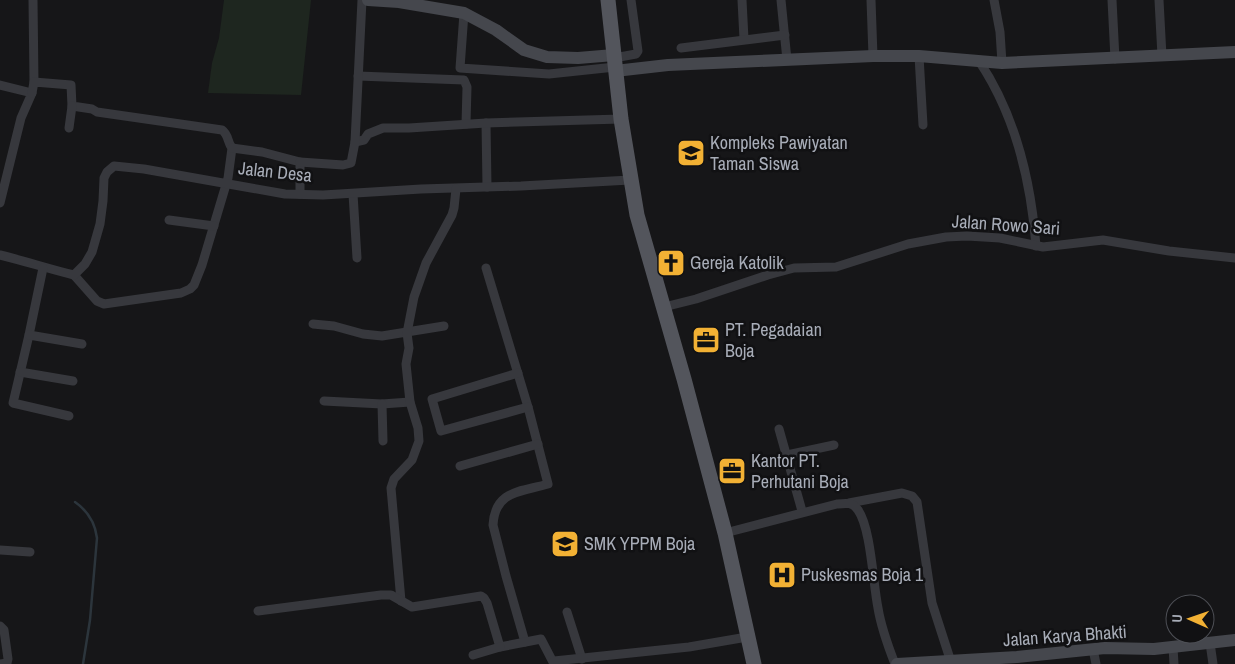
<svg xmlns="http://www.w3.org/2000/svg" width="1235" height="664" font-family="'Archivo Narrow',sans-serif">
<rect width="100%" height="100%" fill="#161618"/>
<path fill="#1e261f" d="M224,0H311L301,95L208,93L212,63L219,38Z"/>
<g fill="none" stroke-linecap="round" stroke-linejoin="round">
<path stroke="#2c353c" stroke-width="2.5" d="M75,502C88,511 95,522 97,538L90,620L83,664"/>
<g stroke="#37383d" stroke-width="9">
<path d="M33,0L34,82"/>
<path d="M742,0L744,39"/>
<path d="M781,0L787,60"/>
<path d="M871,0L873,56"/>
<path d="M994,0L1000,32L1002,63"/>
<path d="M1112,0L1115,59"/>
<path d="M1159,0L1162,56"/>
<path d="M464,13L460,68L549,74L615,67"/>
<path d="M681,48L785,35"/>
<path d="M919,56L923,125"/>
<path d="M614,58L636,54L638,51L631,0"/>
<path d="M979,61C1016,116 1031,181 1036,246"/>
<path d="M358,76L464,80L467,87L466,124"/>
<path d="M0,85L32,93L21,118L0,203"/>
<path d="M32,93L34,82L71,85L72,106L92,109L97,112L222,130C229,135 227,142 232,148L228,178L202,265L194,285L190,289L181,293L104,304L97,301L74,275"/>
<path d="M486,123L487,187"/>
<path d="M69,128L72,106"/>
<path d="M355,142L364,140L368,134L383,128H409L486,123L621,119"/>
<path d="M232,148L262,152L300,162V194"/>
<path d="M300,162L343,165L351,163L355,142L362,0"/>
<path d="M353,194L357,258"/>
<path d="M169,220L214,226"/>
<path d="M0,255C25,261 49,269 74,275L85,264L92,252L100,224L103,201L104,178L107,172L114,166L144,169L285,194L323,195L421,189L521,186L630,180"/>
<path d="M43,268L29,335L13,403L69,416"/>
<path d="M486,268L528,407L548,484C521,492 495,490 493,525L506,576L525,642"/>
<path d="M664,307L696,299L768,275L794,268L836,267L908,244L946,237L967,236L1000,238L1043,247L1103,240L1169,251L1235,258"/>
<path d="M313,324L334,326L363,334L382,336L444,326"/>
<path d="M29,335L82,344"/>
<path d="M20,372L73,381"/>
<path d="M518,373L432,399L441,431L528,407"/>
<path d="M324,401L382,404L410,402"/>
<path d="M382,404L383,441"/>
<path d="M779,429L802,511"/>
<path d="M787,455L834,445"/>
<path d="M460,466L538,444"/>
<path d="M849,503L902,493L912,496L917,502L932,603L951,662"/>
<path d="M725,533L837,504C846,503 853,502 858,510C871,528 873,584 878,608C881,627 888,646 895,664"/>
<path d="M0,550L30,552"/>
<path d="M401,601L391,488L394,479L412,460L419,441L418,428L410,402L406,364L409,348L407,333L414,297L426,263L452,215L454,208L456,189"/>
<path d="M258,611L381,595H391L412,607L481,596L484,598L487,603L500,647L541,639L554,664"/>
<path d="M567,612L582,659"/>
<path d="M0,626L4,630L8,659L7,663L0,664"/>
<path d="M1210,643L1213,664"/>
<path d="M1173,647L1174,664"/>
<path d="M1093,649L1096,664"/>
<path d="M473,655L500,647"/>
<path d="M554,661L689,647L747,637"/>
</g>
<g stroke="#45474d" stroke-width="12">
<path d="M368,0L399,2L464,13L496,30L524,50L547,57L578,58L614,55"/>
<path d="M615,71L668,65L873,56H919L1002,63L1235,52"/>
<path d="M897,664L1017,657L1105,648L1154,649L1235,640"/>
</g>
<path stroke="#53555c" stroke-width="15" d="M608,0L621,119L637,215L684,379L725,533L754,664"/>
</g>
<defs>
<symbol id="school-square" viewBox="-11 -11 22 22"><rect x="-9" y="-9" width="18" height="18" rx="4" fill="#f2b134" stroke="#111113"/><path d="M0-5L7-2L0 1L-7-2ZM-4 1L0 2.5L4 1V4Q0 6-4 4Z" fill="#111"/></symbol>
<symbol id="church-square" viewBox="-11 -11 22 22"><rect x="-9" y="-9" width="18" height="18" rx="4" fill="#f2b134" stroke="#111113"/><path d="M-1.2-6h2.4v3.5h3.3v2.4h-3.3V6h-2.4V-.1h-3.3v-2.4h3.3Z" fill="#111"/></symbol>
<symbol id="office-square" viewBox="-11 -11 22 22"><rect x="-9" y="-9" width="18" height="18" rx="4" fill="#f2b134" stroke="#111113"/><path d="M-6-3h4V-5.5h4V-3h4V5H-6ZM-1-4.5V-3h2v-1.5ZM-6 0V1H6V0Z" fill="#111"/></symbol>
<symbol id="hospital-square" viewBox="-11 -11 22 22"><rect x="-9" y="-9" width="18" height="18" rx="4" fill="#f2b134" stroke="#111113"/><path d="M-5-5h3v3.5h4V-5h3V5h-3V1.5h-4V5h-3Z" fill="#111"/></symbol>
</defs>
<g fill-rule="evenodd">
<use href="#school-square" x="675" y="137" width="32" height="32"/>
<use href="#church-square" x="655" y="247" width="32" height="32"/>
<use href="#office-square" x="690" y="324" width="32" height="32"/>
<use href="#office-square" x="716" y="455" width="32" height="32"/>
<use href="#school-square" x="549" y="528" width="32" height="32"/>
<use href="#hospital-square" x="766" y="559" width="32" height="32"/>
</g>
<g text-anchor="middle" stroke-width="5" stroke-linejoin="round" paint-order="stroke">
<g font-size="18" fill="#a8adb8" stroke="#111113" text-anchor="start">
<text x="710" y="149">Kompleks Pawiyatan<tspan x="710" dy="21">Taman Siswa</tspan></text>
<text x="690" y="269">Gereja Katolik</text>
<text x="725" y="336">PT. Pegadaian<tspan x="725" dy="21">Boja</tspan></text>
<text x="751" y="467">Kantor PT.<tspan x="751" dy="21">Perhutani Boja</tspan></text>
<text x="584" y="550">SMK YPPM Boja</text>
<text x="801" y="581">Puskesmas Boja 1</text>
</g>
<g font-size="18" fill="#a8adb8" stroke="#111113">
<text transform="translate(275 172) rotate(6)" y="6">Jalan Desa</text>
<text transform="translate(1006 225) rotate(4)" y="6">Jalan Rowo Sari</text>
<text transform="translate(1065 636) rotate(-4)" y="6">Jalan Karya Bhakti</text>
</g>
</g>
<g transform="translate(1190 619) rotate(272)"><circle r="24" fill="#111113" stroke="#4d4f55"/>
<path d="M0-4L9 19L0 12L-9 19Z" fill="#f2b134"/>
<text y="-8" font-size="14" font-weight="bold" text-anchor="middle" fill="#a8adb8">U</text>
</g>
</svg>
